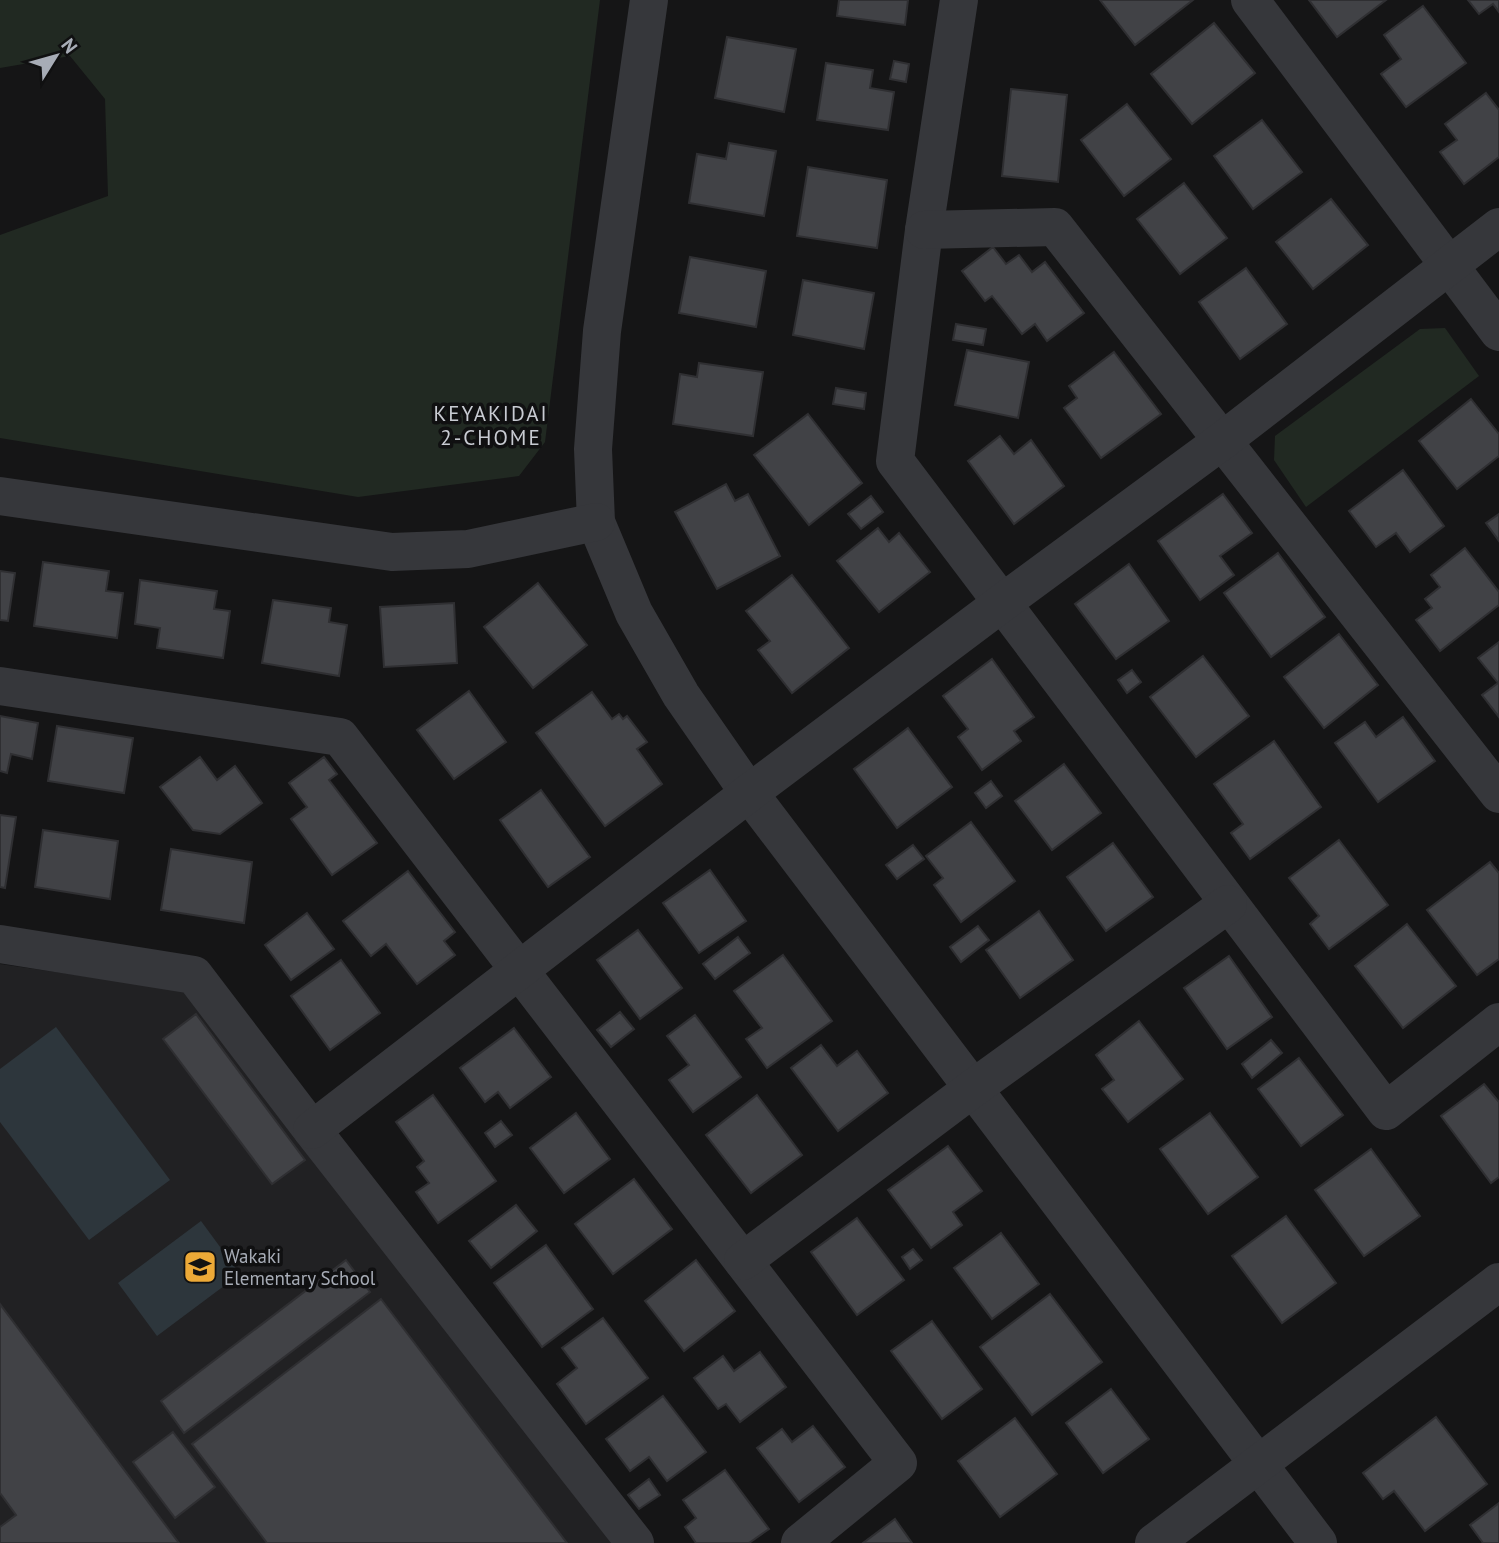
<svg xmlns="http://www.w3.org/2000/svg" width="1499" height="1543" font-family="'PT Sans',sans-serif">
<rect width="100%" height="100%" fill="#151516"/>
<path fill="#212123" d="M0,964L188,991L611,1543H0Z"/>
<g fill="#212922">
<path d="M0,0H600L545,442L519,476L358,497L0,438V235L108,196L105,99L70,56L0,68Z"/>
<path d="M1445,328L1479,376L1306,507L1274,460L1275,436L1420,329Z"/>
</g>
<g fill="#2d363c">
<path d="M56,1027L170,1180L89,1240L0,1122V1069Z"/>
<path d="M201,1221L240,1274L157,1336L118,1283Z"/>
</g>
<g fill="#414246" stroke="#2f2f32" stroke-width="2">
<path d="M839,0H908L905,25L837,16Z"/>
<path d="M1100,0H1193L1135,45Z"/>
<path d="M1309,0H1386L1337,37Z"/>
<path d="M1468,0H1499V12L1493,4L1479,14Z"/>
<path d="M1423,6L1466,63L1406,107L1381,74L1401,59L1384,35Z"/>
<path d="M1214,23L1255,73L1192,124L1151,74Z"/>
<path d="M727,37L796,49L784,112L715,98Z"/>
<path d="M894,61L909,64L906,82L890,79Z"/>
<path d="M826,63L873,70L870,88L894,92L888,130L817,120Z"/>
<path d="M1011,89L1067,95L1058,182L1002,176Z"/>
<path d="M1486,93L1499,110V157L1464,184L1440,152L1457,140L1445,124Z"/>
<path d="M1127,104L1171,159L1124,196L1081,140Z"/>
<path d="M1262,120L1302,172L1253,209L1214,156Z"/>
<path d="M729,143L776,151L764,216L689,203L697,154L726,159Z"/>
<path d="M808,167L887,180L877,248L797,236Z"/>
<path d="M1184,183L1227,238L1180,274L1137,219Z"/>
<path d="M1331,199L1368,245L1313,289L1276,242Z"/>
<path d="M993,247L1006,264L1019,255L1032,272L1045,262L1084,313L1047,341L1035,324L1022,334L992,296L985,301L962,271Z"/>
<path d="M690,257L766,271L756,327L679,313Z"/>
<path d="M1246,268L1287,324L1240,359L1199,302Z"/>
<path d="M803,280L874,293L864,349L793,335Z"/>
<path d="M956,324L986,329L983,345L953,340Z"/>
<path d="M967,350L1029,362L1018,418L955,405Z"/>
<path d="M1114,352L1161,414L1101,458L1064,408L1077,398L1069,386Z"/>
<path d="M699,363L763,372L753,436L673,424L680,374L697,377Z"/>
<path d="M836,388L866,393L864,409L833,404Z"/>
<path d="M1471,399L1499,434V456L1457,489L1419,441Z"/>
<path d="M808,414L862,483L809,525L754,455Z"/>
<path d="M1000,436L1014,454L1031,440L1064,486L1014,524L968,461Z"/>
<path d="M1403,470L1444,526L1410,552L1396,533L1376,547L1349,511Z"/>
<path d="M726,484L735,501L748,494L780,556L717,589L675,512Z"/>
<path d="M1223,494L1252,533L1220,556L1234,575L1200,600L1158,541Z"/>
<path d="M871,496L883,512L861,529L848,514Z"/>
<path d="M1499,514V541L1486,523Z"/>
<path d="M878,528L889,542L899,533L930,572L879,612L837,561Z"/>
<path d="M1465,548L1499,592V605L1440,651L1416,620L1432,608L1425,599L1440,587L1431,575Z"/>
<path d="M1278,553L1325,617L1271,657L1224,593Z"/>
<path d="M43,562L109,571L106,591L123,593L117,638L34,626Z"/>
<path d="M1129,564L1169,621L1116,659L1075,604Z"/>
<path d="M0,571L15,573L8,621L0,620Z"/>
<path d="M792,575L849,648L792,693L758,650L770,641L746,611Z"/>
<path d="M140,580L217,591L214,609L230,611L223,658L157,648L160,628L135,624Z"/>
<path d="M538,583L587,645L533,688L484,627Z"/>
<path d="M273,600L331,608L329,622L347,625L339,676L262,663Z"/>
<path d="M454,603L457,663L384,667L380,607Z"/>
<path d="M1339,634L1378,685L1324,728L1284,677Z"/>
<path d="M1499,642V717L1482,695L1498,683L1478,658Z"/>
<path d="M1203,656L1249,716L1196,757L1150,697Z"/>
<path d="M992,659L1034,717L1014,731L1021,741L982,770L958,737L968,729L943,696Z"/>
<path d="M1132,670L1141,682L1127,693L1118,680Z"/>
<path d="M469,691L506,742L454,779L417,730Z"/>
<path d="M592,692L612,719L619,714L623,719L627,716L647,742L637,749L662,784L605,826L536,733Z"/>
<path d="M0,716L38,723L32,759L11,754L7,773L0,771Z"/>
<path d="M1403,717L1435,761L1378,802L1335,743L1365,722L1376,737Z"/>
<path d="M57,726L133,738L124,793L48,781Z"/>
<path d="M908,728L952,787L897,828L854,769Z"/>
<path d="M1274,741L1321,807L1250,859L1231,833L1243,824L1214,784Z"/>
<path d="M200,757L217,780L235,766L262,803L220,834L193,830L160,787Z"/>
<path d="M324,757L337,774L329,780L377,843L332,875L291,819L307,807L289,783Z"/>
<path d="M1064,764L1101,813L1052,850L1015,801Z"/>
<path d="M991,781L1002,796L986,808L975,793Z"/>
<path d="M541,790L590,857L548,887L500,820Z"/>
<path d="M0,815L16,817L5,888L0,887Z"/>
<path d="M971,822L1015,881L961,922L934,885L943,878L926,856Z"/>
<path d="M43,830L118,841L110,899L35,887Z"/>
<path d="M1339,840L1388,905L1329,949L1310,924L1319,916L1289,878Z"/>
<path d="M1113,843L1153,897L1106,931L1067,877Z"/>
<path d="M913,845L924,859L897,879L886,865Z"/>
<path d="M171,849L252,862L244,923L161,910Z"/>
<path d="M1490,862L1499,873V959L1477,975L1427,910Z"/>
<path d="M710,870L746,921L699,953L663,903Z"/>
<path d="M408,871L455,932L444,941L455,955L417,984L386,944L371,956L343,921Z"/>
<path d="M1039,911L1073,960L1020,998L986,950Z"/>
<path d="M307,913L334,949L291,980L265,945Z"/>
<path d="M1407,924L1456,986L1403,1028L1355,966Z"/>
<path d="M978,926L989,940L961,962L950,947Z"/>
<path d="M638,930L682,988L640,1019L597,960Z"/>
<path d="M738,937L750,953L715,979L703,964Z"/>
<path d="M783,955L832,1021L767,1068L746,1039L762,1028L734,991Z"/>
<path d="M1229,956L1272,1017L1227,1049L1184,988Z"/>
<path d="M341,960L380,1013L330,1050L291,996Z"/>
<path d="M620,1012L634,1029L611,1047L597,1030Z"/>
<path d="M196,1014L305,1160L272,1184L163,1039Z"/>
<path d="M695,1015L741,1077L693,1112L669,1080L689,1065L667,1036Z"/>
<path d="M1139,1021L1183,1079L1128,1122L1102,1089L1114,1080L1096,1055Z"/>
<path d="M514,1028L551,1077L510,1108L498,1092L485,1102L460,1068Z"/>
<path d="M1271,1040L1282,1053L1252,1078L1242,1064Z"/>
<path d="M821,1045L837,1066L857,1051L888,1093L838,1131L791,1068Z"/>
<path d="M1299,1058L1343,1115L1301,1146L1258,1089Z"/>
<path d="M1484,1084L1499,1102V1177L1491,1183L1441,1116Z"/>
<path d="M433,1095L496,1181L438,1223L416,1192L429,1183L417,1167L424,1161L396,1122Z"/>
<path d="M757,1095L802,1155L751,1193L706,1135Z"/>
<path d="M576,1113L610,1159L564,1193L530,1148Z"/>
<path d="M1210,1113L1258,1177L1208,1214L1160,1149Z"/>
<path d="M501,1121L512,1135L495,1147L485,1133Z"/>
<path d="M948,1146L982,1191L953,1212L962,1225L931,1248L888,1190Z"/>
<path d="M1371,1149L1420,1216L1364,1256L1315,1190Z"/>
<path d="M634,1179L672,1229L613,1274L575,1224Z"/>
<path d="M516,1205L537,1231L491,1268L469,1241Z"/>
<path d="M1286,1216L1336,1283L1282,1323L1232,1256Z"/>
<path d="M857,1218L904,1280L857,1315L811,1252Z"/>
<path d="M1001,1233L1039,1284L992,1319L954,1268Z"/>
<path d="M546,1245L593,1309L542,1347L494,1283Z"/>
<path d="M913,1249L922,1260L910,1269L902,1257Z"/>
<path d="M346,1260L370,1292L184,1433L161,1401Z"/>
<path d="M696,1260L735,1311L684,1351L645,1301Z"/>
<path d="M1050,1294L1102,1362L1032,1415L980,1347Z"/>
<path d="M381,1299L567,1543H267L192,1444Z"/>
<path d="M0,1304L179,1543H0V1527L16,1515L0,1493Z"/>
<path d="M603,1318L648,1378L586,1424L557,1384L577,1368L562,1348Z"/>
<path d="M932,1321L982,1389L942,1419L891,1351Z"/>
<path d="M760,1352L786,1387L740,1422L726,1404L718,1409L694,1378L723,1356L734,1371Z"/>
<path d="M1111,1389L1149,1439L1103,1473L1066,1423Z"/>
<path d="M663,1396L706,1452L667,1481L649,1457L630,1471L606,1439Z"/>
<path d="M1436,1417L1487,1484L1425,1531L1394,1491L1383,1499L1363,1473Z"/>
<path d="M1015,1418L1057,1474L1000,1517L958,1461Z"/>
<path d="M813,1426L845,1467L799,1502L757,1448L782,1429L792,1442Z"/>
<path d="M173,1432L215,1487L175,1518L133,1462Z"/>
<path d="M725,1470L769,1529L749,1543H696L685,1527L696,1518L683,1500Z"/>
<path d="M649,1479L660,1495L639,1509L628,1495Z"/>
<path d="M1499,1503V1543H1483L1470,1525Z"/>
<path d="M895,1519L912,1543H863Z"/>
</g>
<g fill="none" stroke-linecap="round" stroke-linejoin="round">
<g stroke="#36373b" stroke-width="38">
<path d="M649,0L602,331L593,449L596,522L634,613L681,695L749,793L1318,1543"/>
<path d="M959,0L924,230L895,461L1386,1111L1499,1022"/>
<path d="M1250,0L1499,332"/>
<path d="M924,230L1055,227L1499,794"/>
<path d="M0,496L392,552L468,549L596,522"/>
<path d="M0,686L340,737L898,1463L800,1543"/>
<path d="M0,944L194,975L312,1130L635,1543"/>
<path d="M312,1130L749,793L1002,603L1222,441L1499,227"/>
<path d="M743,1261L972,1089L1228,904"/>
<path d="M1154,1543L1499,1282"/>
</g>
</g>
<defs>
<symbol id="school-square" viewBox="-11 -11 22 22"><rect x="-9" y="-9" width="18" height="18" rx="4" fill="#eca937" stroke="#101011"/><path d="M0-5L7-2L0 1L-7-2ZM-4 1L0 2.5L4 1V4Q0 6-4 4Z" fill="#111"/></symbol>
</defs>
<g fill-rule="evenodd">
<use href="#school-square" x="181" y="1248" width="38" height="38"/>
</g>
<g text-anchor="middle" stroke-width="7" stroke-linejoin="round" paint-order="stroke">
<g font-size="19" fill="#a7acb6" stroke="#101011" text-anchor="start">
<text x="224" y="1263">Wakaki<tspan x="224" dy="22">Elementary School</tspan></text>
</g>
<g font-size="21" letter-spacing="2" fill="#c8cbd2" stroke="#101011">
<text x="491" y="421">KEYAKIDAI<tspan x="491" dy="24">2-CHOME</tspan></text>
</g>
</g>
<g transform="translate(56 56) rotate(53)" stroke="#101011" stroke-width="5" paint-order="stroke">
<path d="M0-5L12 26L0 18L-12 26Z" fill="#a7acb6"/>
<text y="-10" font-size="19" font-weight="bold" text-anchor="middle" fill="#a7acb6">N</text>
</g>
</svg>
